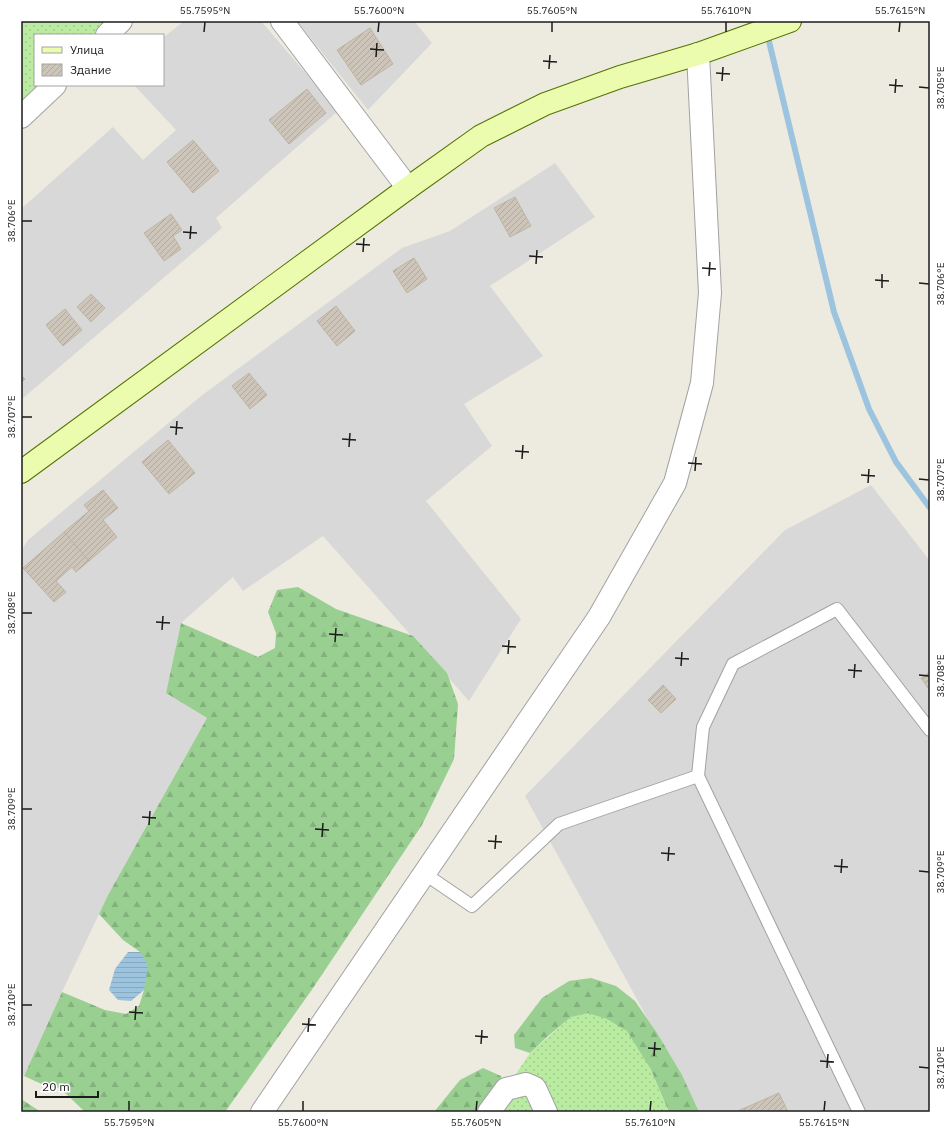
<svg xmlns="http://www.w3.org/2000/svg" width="951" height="1133" font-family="'IBM Plex Sans',sans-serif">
<defs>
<pattern id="forest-firs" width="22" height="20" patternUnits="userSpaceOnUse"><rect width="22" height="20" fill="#99cf91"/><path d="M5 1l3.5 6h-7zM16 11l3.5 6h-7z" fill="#83b17c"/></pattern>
<pattern id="garden-dots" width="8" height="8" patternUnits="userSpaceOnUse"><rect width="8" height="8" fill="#b9eba1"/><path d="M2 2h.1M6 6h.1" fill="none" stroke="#9ec98a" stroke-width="1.8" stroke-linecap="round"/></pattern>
<pattern id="water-rules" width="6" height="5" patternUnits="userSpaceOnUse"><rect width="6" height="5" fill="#9dc4de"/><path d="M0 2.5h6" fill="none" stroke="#87a8be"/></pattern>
<pattern id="building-hatch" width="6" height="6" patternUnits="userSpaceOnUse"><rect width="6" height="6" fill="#cdc5b9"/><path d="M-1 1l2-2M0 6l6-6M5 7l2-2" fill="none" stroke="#afa99e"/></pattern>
</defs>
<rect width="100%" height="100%" fill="#edebdf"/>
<g fill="#d9d8d8">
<path d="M184,21H261L338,111L216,218L222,228L21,400V209L113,127L143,160L176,130L134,85H163V38Z"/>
<path d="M297,21H414L432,43L368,110Z"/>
<path d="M555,163L595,217L490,286L543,356L464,404L492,446L426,501L521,619L469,701L323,536L243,591L233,577L181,623L166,693L207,718L108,895L62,992L24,1076L21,1074V551L28,540L201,396L402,248L450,231Z"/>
<path d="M871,485L930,561V1112H699L525,796L785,530Z"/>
</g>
<g fill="url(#forest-firs)">
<path d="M298,587L336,609L413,636L447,673L458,704L454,759L422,825L311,991L225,1112H85L60,1088L48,1087L24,1076L62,992L105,1010L126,1014L139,1006L144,990L140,952L123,940L99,914L108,895L207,718L166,693L181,623L258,657L275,648L276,633L268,612L277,590Z"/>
<path d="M591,978L616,986L635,1001L657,1033L682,1075L699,1112H669L650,1068L571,1017L548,1036L530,1053L515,1048L514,1035L542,998L569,981Z"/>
<path d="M483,1068L501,1076L506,1089L489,1112H434L460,1080Z"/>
<path d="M21,1099L38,1110L39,1112H21Z"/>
</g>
<g fill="url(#garden-dots)">
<path d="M21,21H111L96,35H35V85H42L21,105Z"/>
<path d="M588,1013L607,1019L627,1031L650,1068L669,1112H489L506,1089L530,1053L571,1017Z"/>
</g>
<path fill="url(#water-rules)" d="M128,952H140L148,965L144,990L131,1001L118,1000L109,990L115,969Z"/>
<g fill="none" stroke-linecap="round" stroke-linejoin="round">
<path stroke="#9dc4de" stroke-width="6" d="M767,33L834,312L869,409L896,462L930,508"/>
</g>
<g fill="url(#building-hatch)" stroke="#bfb4a1">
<path d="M370,28L393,64L361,85L337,50Z"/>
<path d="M307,89L326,113L289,144L269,120Z"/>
<path d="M193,140L219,171L193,193L167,162Z"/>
<path d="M515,197L531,226L510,237L494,208Z"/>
<path d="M171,214L182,230L173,236L181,249L164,261L144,233Z"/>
<path d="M414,258L427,279L407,293L393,271Z"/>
<path d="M91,294L105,308L91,322L77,307Z"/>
<path d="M336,306L355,331L337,346L317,321Z"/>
<path d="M65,309L82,330L63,346L46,325Z"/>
<path d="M249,373L267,395L250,409L232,386Z"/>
<path d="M21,375L25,379L21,383Z"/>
<path d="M168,440L195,473L169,494L142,462Z"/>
<path d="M103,490L118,508L103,520L117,537L89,561L64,532L89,511L84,505Z"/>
<path d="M64,532L89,561L76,572L72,567L56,581L66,592L54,602L23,568Z"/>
<path d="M930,672V691L921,678Z"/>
<path d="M663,685L676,699L661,713L648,700Z"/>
<path d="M779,1093L788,1112H741L740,1110Z"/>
</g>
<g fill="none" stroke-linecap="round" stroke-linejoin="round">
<defs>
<g id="service">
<path d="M698,776L703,727L733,664L837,609L930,730"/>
<path d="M425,874L472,906L559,824L698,776L859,1112"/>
</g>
<g id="minor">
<path d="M282,21L408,188"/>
<path d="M107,35L121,21"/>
<path d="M21,117L55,85"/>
<path d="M489,1112L506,1089L526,1084L535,1088L546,1112"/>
</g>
<path id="tertiary" d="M262,1112L599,617L675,483L702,383L710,293L698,54"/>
<path id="secondary" d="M21,472L408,188L481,136L545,104L620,77L698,54L790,21"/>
</defs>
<use href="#service" stroke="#a2a2a2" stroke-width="14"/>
<use href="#minor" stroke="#a2a2a2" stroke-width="24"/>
<use href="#tertiary" stroke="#a2a2a2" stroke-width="24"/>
<use href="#secondary" stroke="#547300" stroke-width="24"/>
<use href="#service" stroke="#fff" stroke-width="12"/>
<use href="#minor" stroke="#fff" stroke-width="22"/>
<use href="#tertiary" stroke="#fff" stroke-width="22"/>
<use href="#secondary" stroke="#ebfcae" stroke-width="22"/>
</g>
<path fill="none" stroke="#1b1b1b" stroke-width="1.5" d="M204,32L205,22M378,32L379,22M552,32V22M726,32V22M899,32L900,22M370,49L384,50M376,57L377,43M543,61L557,62M549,69L550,55M716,73L730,74M722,81L723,67M889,85L903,86M919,87L929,88M895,93L896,79M22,221H32M183,232L197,233M190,239L191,226M356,244L370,245M363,252L364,238M529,256L543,257M536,264L537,250M702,268L716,269M709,276L710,262M875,280L889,281M919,283L929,284M882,288V274M22,417H32M170,427L183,428M176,435L177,421M342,439L356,440M349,447L350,433M515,451L529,452M522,459L523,445M688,463L702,464M695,471L696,457M861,475L875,476M919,479L929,480M868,483L869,469M22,613H32M156,622L170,623M162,630L163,616M329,634L343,635M335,642L336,628M502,646L516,647M508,654L509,640M675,658L689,659M681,666L682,652M848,670L862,671M919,675L929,676M854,678L855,664M22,809H32M142,817L156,818M149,825L150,811M315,829L329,830M322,837L323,823M488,841L502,842M495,849L496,835M661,853L675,854M668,861L669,847M834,866L848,867M919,871L929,872M841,873L842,859M22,1005H32M129,1012L143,1013M135,1020L136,1006M302,1024L316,1025M308,1032L309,1018M475,1036L488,1037M481,1044L482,1030M648,1048L661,1049M654,1056L655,1042M820,1061L834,1062M919,1067L929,1068M827,1068L828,1054M129,1111V1101M303,1111V1101M476,1111L477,1101M650,1111L651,1101M824,1111L825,1101"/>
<rect width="951" height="1133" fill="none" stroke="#ffffff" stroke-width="44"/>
<rect x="34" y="34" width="130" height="52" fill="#ffffff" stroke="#a4a4a4"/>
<rect x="42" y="47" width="20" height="6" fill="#ebfcae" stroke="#a4a4a4"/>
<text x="70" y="54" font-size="12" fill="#1b1b1b">Улица</text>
<rect x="42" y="64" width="20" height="12" fill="url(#building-hatch)" stroke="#a4a4a4"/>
<text x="70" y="74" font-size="12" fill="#1b1b1b">Здание</text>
<path d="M36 1091v6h62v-6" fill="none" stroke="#1b1b1b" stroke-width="2"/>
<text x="42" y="1091" font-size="12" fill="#1b1b1b" stroke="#ffffff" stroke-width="3" paint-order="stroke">20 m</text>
<rect x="22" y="22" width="907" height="1089" fill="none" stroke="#1b1b1b" stroke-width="1.5"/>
<g font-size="10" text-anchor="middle" fill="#1b1b1b">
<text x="205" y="14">55.7595°N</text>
<text x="379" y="14">55.7600°N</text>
<text x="552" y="14">55.7605°N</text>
<text x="726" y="14">55.7610°N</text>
<text x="900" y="14">55.7615°N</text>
<text transform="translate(940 88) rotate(-90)" y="4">38.705°E</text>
<text transform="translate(11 221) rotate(-90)" y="4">38.706°E</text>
<text transform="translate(940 284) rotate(-90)" y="4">38.706°E</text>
<text transform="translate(11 417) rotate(-90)" y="4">38.707°E</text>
<text transform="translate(940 480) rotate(-90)" y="4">38.707°E</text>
<text transform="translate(11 613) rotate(-90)" y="4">38.708°E</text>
<text transform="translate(940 676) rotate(-90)" y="4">38.708°E</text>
<text transform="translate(11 809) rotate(-90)" y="4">38.709°E</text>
<text transform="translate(940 872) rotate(-90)" y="4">38.709°E</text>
<text transform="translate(11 1005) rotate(-90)" y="4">38.710°E</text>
<text transform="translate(940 1068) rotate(-90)" y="4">38.710°E</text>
<text x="129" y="1126">55.7595°N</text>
<text x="303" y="1126">55.7600°N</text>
<text x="476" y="1126">55.7605°N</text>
<text x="650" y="1126">55.7610°N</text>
<text x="824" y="1126">55.7615°N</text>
</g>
</svg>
